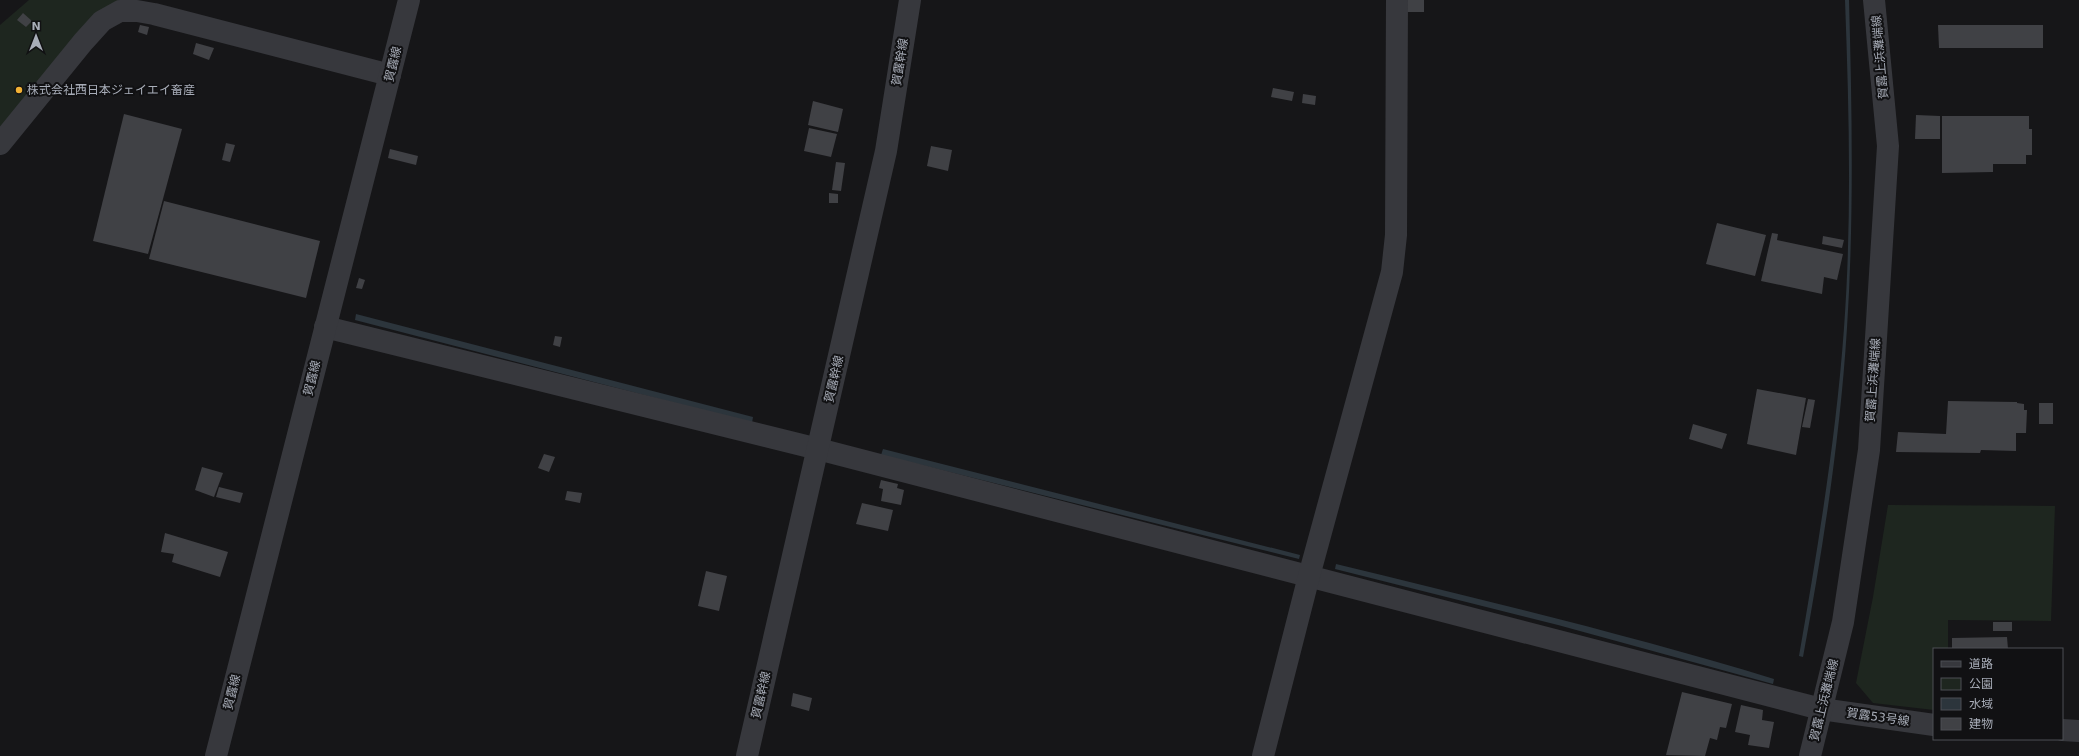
<svg xmlns="http://www.w3.org/2000/svg" width="2079" height="756" font-family="'DejaVu Sans','Noto Sans JP',sans-serif">
<rect width="100%" height="100%" fill="#161618"/>
<g fill="#1e261f">
<path d="M29,0H137L0,135V25Z"/>
<path d="M1888,505L2055,506L2051,621L1948,620V649H1934V710L1873,703L1856,683L1873,597Z"/>
</g>
<g fill="#2c353c">
<path d="M1845,0H1849C1852,110 1854,219 1847,328C1840,439 1823,548 1803,657L1799,656C1818,547 1836,438 1844,328C1852,218 1849,109 1845,0Z"/>
<path d="M356,314L753,417L752,423L355,320Z"/>
<path d="M883,449L1300,555L1299,559L881,455Z"/>
<path d="M1336,564C1483,600 1630,635 1774,679L1773,684L1558,625L1335,569Z"/>
</g>
<g fill="#404145">
<rect x="1406" y="0" width="18" height="12"/>
<path d="M23,13L32,21L26,27L17,20Z"/>
<path d="M140,25L149,27L147,35L138,32Z"/>
<path d="M1938,25H2043V48H1939Z"/>
<path d="M196,43L214,48L209,60L193,54Z"/>
<path d="M1273,88L1294,92L1292,101L1271,97Z"/>
<path d="M1303,94L1316,96L1315,105L1302,103Z"/>
<path d="M813,101L843,109L838,132L808,125Z"/>
<path d="M124,114L182,129L148,254L93,241Z"/>
<path d="M1916,115L1940,116V139H1915Z"/>
<path d="M1942,116H2029V129H2032V155H2026V164H1993V172L1942,173Z"/>
<path d="M809,128L837,134L831,157L804,151Z"/>
<path d="M226,143L235,145L230,162L222,160Z"/>
<path d="M931,146L952,150L948,171L927,166Z"/>
<path d="M390,149L418,156L416,165L388,158Z"/>
<path d="M836,162L845,163L841,191L832,190Z"/>
<path d="M829,193L838,194V203H829Z"/>
<path d="M164,201L320,241L306,298L149,259Z"/>
<path d="M1717,223L1766,235L1755,276L1706,264Z"/>
<path d="M1772,233L1778,234L1777,240L1843,254L1837,280L1824,277L1822,294L1761,281Z"/>
<path d="M1823,236L1844,240L1842,248L1822,244Z"/>
<path d="M359,278L365,280L362,289L356,288Z"/>
<path d="M555,336L562,337L560,347L553,345Z"/>
<path d="M1757,389L1806,398L1796,455L1747,444Z"/>
<path d="M1808,399L1815,400L1810,428L1802,427Z"/>
<path d="M1948,401L2017,402V403L2024,404V410H2027L2026,433H2016V451L1981,450L1980,453L1896,452L1898,432L1946,434Z"/>
<rect x="2039" y="403" width="14" height="21"/>
<path d="M1693,424L1727,434L1722,449L1689,439Z"/>
<path d="M544,454L555,457L549,472L538,468Z"/>
<path d="M202,467L223,473L214,497L195,490Z"/>
<path d="M881,480L898,484L897,488L904,490L901,505L881,501L883,489L879,488Z"/>
<path d="M219,487L243,493L240,503L216,497Z"/>
<path d="M567,491L582,493L580,503L565,500Z"/>
<path d="M862,503L893,510L888,531L856,524Z"/>
<path d="M165,533L228,552L220,577L172,562L174,554L161,552Z"/>
<path d="M706,571L727,576L719,611L698,606Z"/>
<rect x="1993" y="622" width="19" height="9"/>
<path d="M2007,637L2008,649H1952V638Z"/>
<path d="M1682,692L1732,704L1726,728L1720,727L1717,740L1710,738L1705,756L1666,755Z"/>
<path d="M793,693L812,698L809,711L791,706Z"/>
<path d="M1741,705L1763,710L1762,720L1774,722L1769,748L1748,745L1750,735L1735,732Z"/>
</g>
<g fill="none" stroke-linecap="round" stroke-linejoin="round">
<g stroke="#37383d" stroke-width="22">
<path d="M0,144L83,42L102,21L120,11H137L154,14L390,75"/>
<path d="M325,327L818,449L1821,709L1934,725"/>
<path d="M2062,730L2079,731"/>
<path d="M216,756L409,0"/>
<path d="M747,756L886,151L910,0"/>
<path d="M1263,756L1309,576L1392,272L1396,235L1397,0"/>
</g>
<path stroke="#37383d" stroke-width="22" d="M1810,756L1843,622L1869,450L1888,146L1874,0"/>
</g>
<circle fill="#f2b134" stroke="#111113" stroke-width="1.5" cx="19" cy="90" r="4"/>
<g text-anchor="middle" stroke-width="4" stroke-linejoin="round" paint-order="stroke">
<g font-size="12" fill="#a8adb8" stroke="#111113">
<text transform="translate(1880 57) rotate(-95)" y="4">賀露上浜灘端線</text>
<text transform="translate(900 62) rotate(-81)" y="4">賀露幹線</text>
<text transform="translate(393 64) rotate(-76)" y="4">賀露線</text>
<text transform="translate(312 378) rotate(-76)" y="4">賀露線</text>
<text transform="translate(834 379) rotate(-77)" y="4">賀露幹線</text>
<text transform="translate(1873 380) rotate(-86)" y="4">賀露上浜灘端線</text>
<text transform="translate(232 692) rotate(-76)" y="4">賀露線</text>
<text transform="translate(761 695) rotate(-77)" y="4">賀露幹線</text>
<text transform="translate(1824 700) rotate(-76)" y="4">賀露上浜灘端線</text>
<text transform="translate(1878 717) rotate(8)" y="4">賀露53号線</text>
</g>
<g font-size="12" fill="#a8adb8" stroke="#111113" text-anchor="start">
<text x="27" y="94">株式会社西日本ジェイエイ畜産</text>
</g>
</g>
<rect x="1933" y="648" width="130" height="92" fill="#111113" stroke="#4d4f55"/>
<rect x="1941" y="661" width="20" height="6" fill="#37383d" stroke="#4d4f55"/>
<text x="1969" y="668" font-size="12" fill="#a8adb8">道路</text>
<rect x="1941" y="678" width="20" height="12" fill="#1e261f" stroke="#4d4f55"/>
<text x="1969" y="688" font-size="12" fill="#a8adb8">公園</text>
<rect x="1941" y="698" width="20" height="12" fill="#2c353c" stroke="#4d4f55"/>
<text x="1969" y="708" font-size="12" fill="#a8adb8">水域</text>
<rect x="1941" y="718" width="20" height="12" fill="#404145" stroke="#4d4f55"/>
<text x="1969" y="728" font-size="12" fill="#a8adb8">建物</text>
<g transform="translate(36 36)" stroke="#111113" stroke-width="3" paint-order="stroke">
<path d="M0-3L7 15L0 10L-7 15Z" fill="#a8adb8"/>
<text y="-6" font-size="11" font-weight="bold" text-anchor="middle" fill="#a8adb8">N</text>
</g>
</svg>
